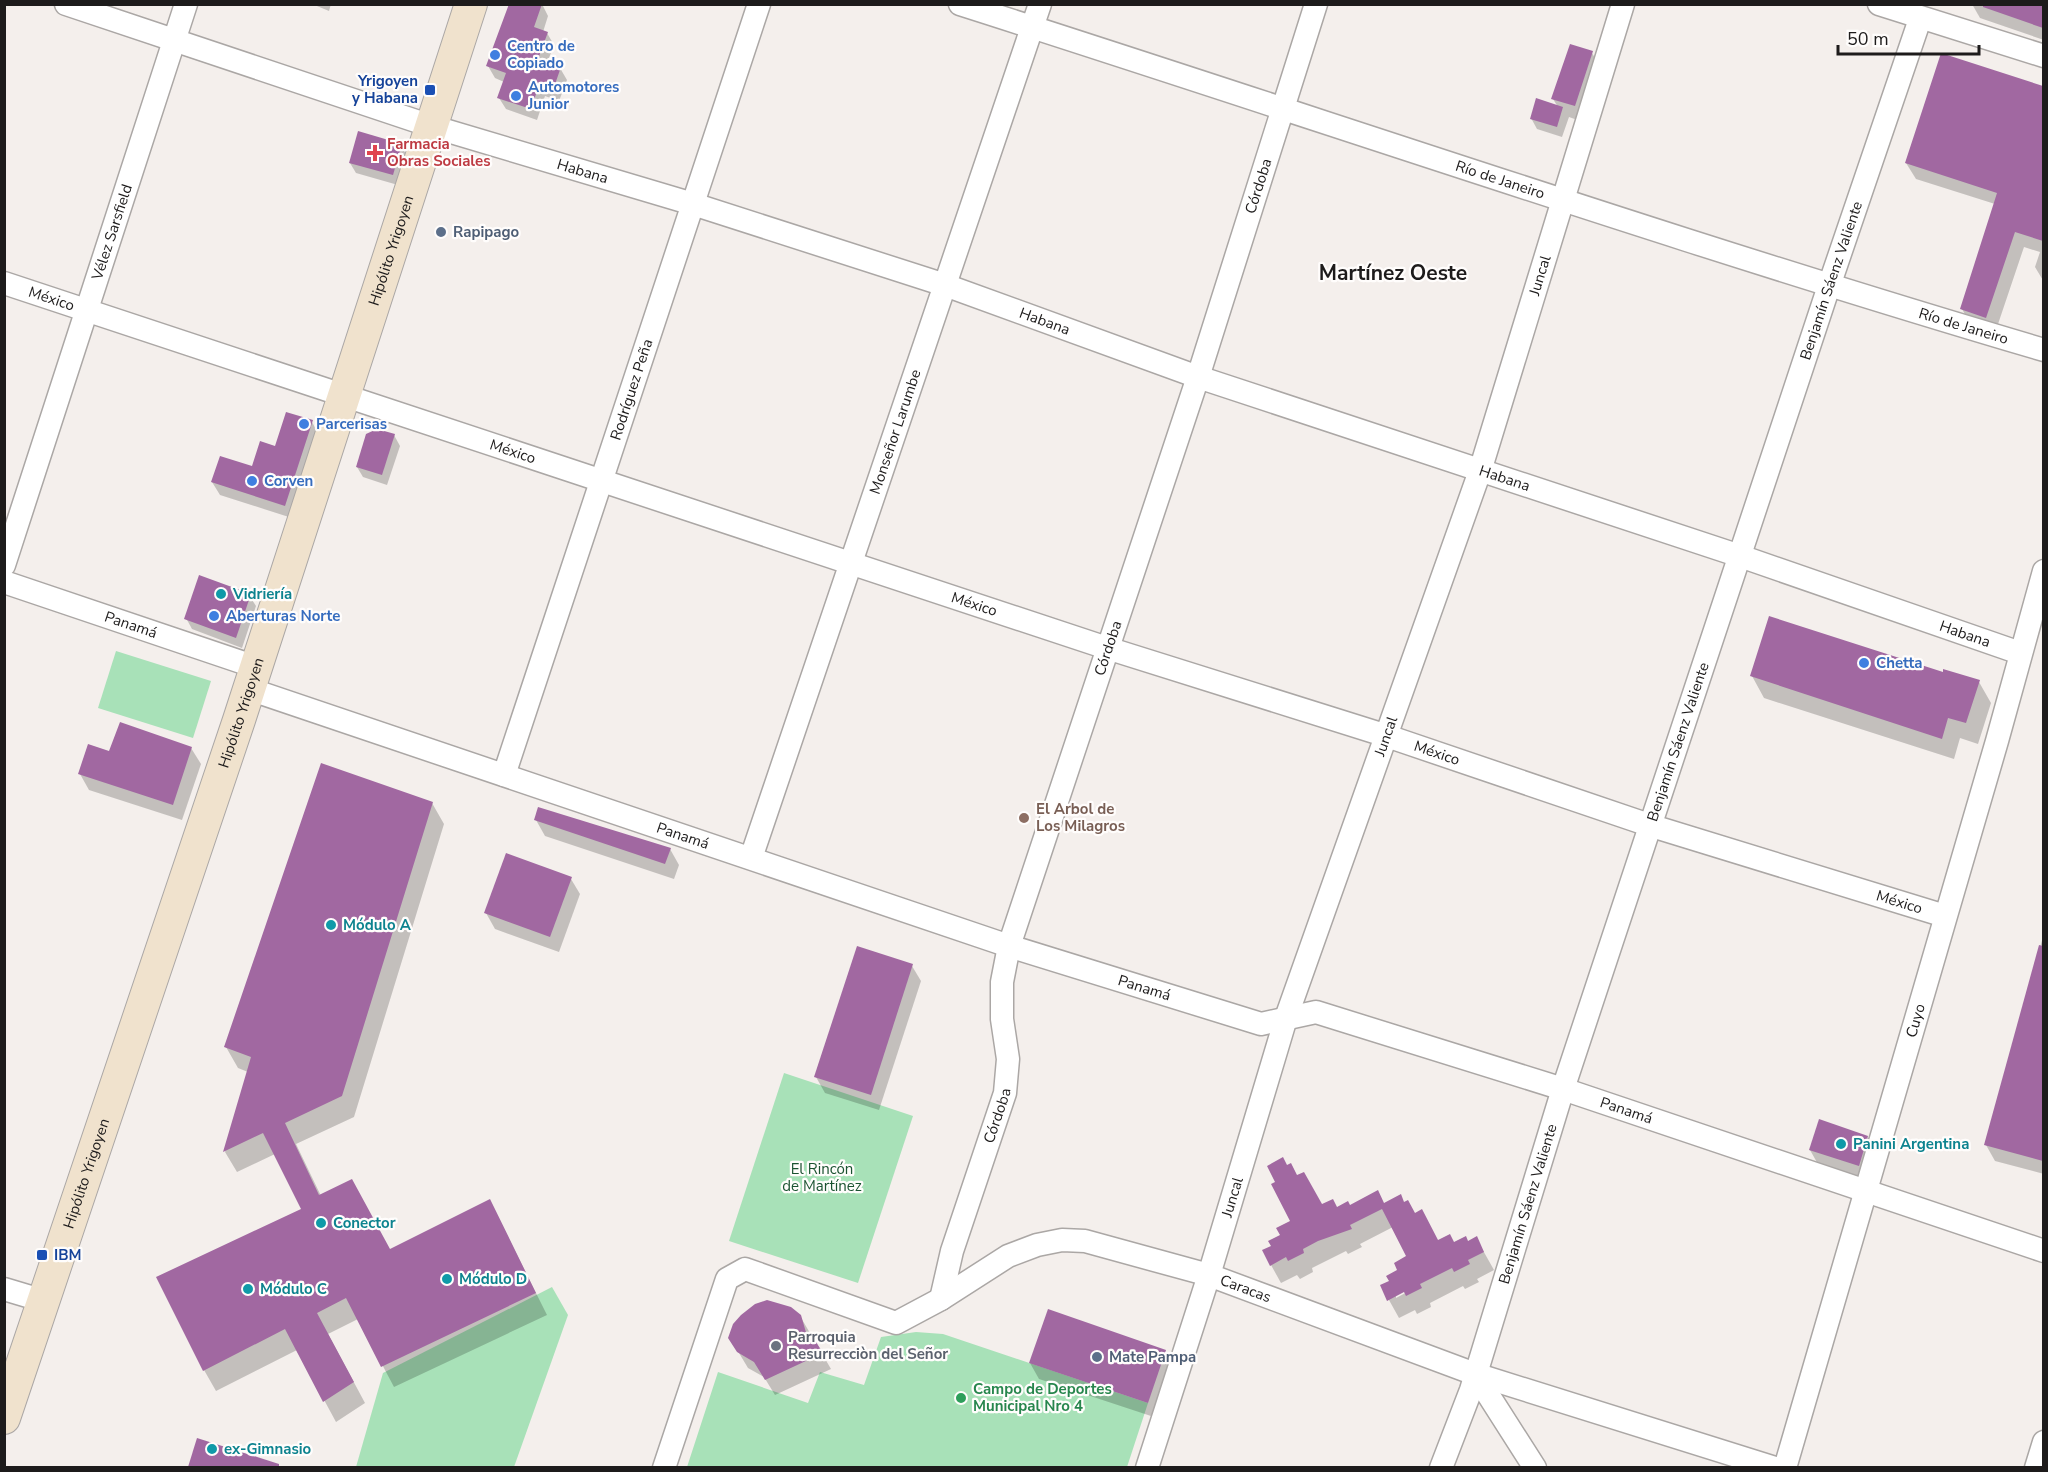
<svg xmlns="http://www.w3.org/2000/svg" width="2048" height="1472" font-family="'Nunito Sans',sans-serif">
<rect width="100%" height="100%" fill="#f4efec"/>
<g fill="#a8e1b8">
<path d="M116,651L211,681L193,738L98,708Z"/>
<path d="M784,1073L913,1116L858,1283L729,1241Z"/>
<path d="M552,1287L568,1315L514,1467H356L383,1373Z"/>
<path d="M916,1332L943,1334L1148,1403L1127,1467H687L718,1372L808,1403L820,1372L864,1385L881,1337Z"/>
</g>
<g fill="#0003" fill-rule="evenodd">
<path d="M312,4H331L329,11Z"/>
<path d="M542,4L548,16L543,32L547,33L554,45L547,63L560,68L567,80L559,101L545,96L537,120L506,109L499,98L504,82L495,78L488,66Z"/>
<path d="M1972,4H2044V40L1980,18Z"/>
<path d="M1592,53L1601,68L1583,122L1569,117L1562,137L1537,129L1531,118L1558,107L1553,99Z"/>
<path d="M1942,55L2044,88V282L2035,267L2040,252L2024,247L1995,333L1971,325L1962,309L1995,204L1916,179L1906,163Z"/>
<path d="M401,145L407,156L398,185L356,173L350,163Z"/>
<path d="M312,422L319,435L292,518L220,495L212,482L253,468Z"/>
<path d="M394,435L400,446L387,485L363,477L357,467Z"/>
<path d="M249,595L256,606L242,648L192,629L186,618Z"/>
<path d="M1944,674L1979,682L1991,703L1978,744L1960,738L1954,759L1764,698L1752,676Z"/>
<path d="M191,748L201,764L182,820L89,790L80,774L110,753Z"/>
<path d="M432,803L444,824L354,1117L296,1144L321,1196L390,1251L490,1201L547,1315L394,1387L358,1319L328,1334L365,1403L336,1422L297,1350L216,1391L204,1370L303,1209L275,1154L237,1172L225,1152L248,1072L238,1068L226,1047Z"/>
<path d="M536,820L670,849L679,865L674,879L545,836Z"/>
<path d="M571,879L580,894L559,952L495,929L486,913Z"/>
<path d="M2044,933V1174L1995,1161L1986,1145Z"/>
<path d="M912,966L921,981L879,1110L825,1093L816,1077Z"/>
<path d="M1867,1137L1876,1153L1868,1181L1819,1166L1810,1150Z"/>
<path d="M1287,1167L1322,1206L1336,1209L1404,1204L1438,1242L1468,1243L1476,1238L1494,1270L1477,1279L1479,1282L1465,1289L1463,1286L1430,1303L1431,1307L1417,1314L1415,1310L1399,1318L1389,1300L1391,1282L1408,1257L1393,1227L1360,1244L1362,1247L1348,1254L1346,1251L1312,1268L1313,1272L1300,1279L1297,1275L1281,1283L1271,1265L1273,1247L1292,1221ZM1410,1287L1411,1290L1396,1298V1295Z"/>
<path d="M800,1316L831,1369L775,1395L764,1377L748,1368L730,1338Z"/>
<path d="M1165,1352L1174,1367L1157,1418L1039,1379L1030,1363Z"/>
<path d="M198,1440L263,1461L267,1468H189Z"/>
</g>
<g fill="#a168a1">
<path d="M509,4H542L534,27L548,32L538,59L561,67L553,90L539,85L531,109L497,98L506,73L486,66Z"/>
<path d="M1983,4H2043V28L1983,7Z"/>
<path d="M1570,44L1593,51L1575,106L1551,99Z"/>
<path d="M1941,53L2043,86V241L2015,232L1986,318L1960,309L1997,193L1905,163Z"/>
<path d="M1536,98L1563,107L1557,127L1530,119Z"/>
<path d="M358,131L402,144L393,175L349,163Z"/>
<path d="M286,412L313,420L285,506L211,482L220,456L252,466L260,441L275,446Z"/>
<path d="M377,429L395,434L382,475L356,467L366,434Z"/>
<path d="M199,575L251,594L236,638L184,619Z"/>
<path d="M1769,616L1943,672V669L1980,680L1966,723L1948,718L1942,739L1750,676Z"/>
<path d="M120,722L192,747L173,805L78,774L88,744L109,751Z"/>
<path d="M321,763L433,802L342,1096L285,1123L319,1195L352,1179L390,1249L490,1199L536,1293L381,1367L346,1298L317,1313L354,1382L323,1402L285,1329L203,1371L156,1277L301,1209L263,1133L223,1152L251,1057L224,1047Z"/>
<path d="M538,807L671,848L665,864L534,820Z"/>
<path d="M506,853L572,877L550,937L484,913Z"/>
<path d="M2039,945L2043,946V1161L1984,1145Z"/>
<path d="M857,946L913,964L871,1095L814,1077Z"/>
<path d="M1819,1119L1868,1136L1859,1166L1809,1150Z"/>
<path d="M1283,1157L1287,1165L1291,1163L1297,1175L1304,1172L1322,1204L1333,1199L1337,1207L1348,1201L1350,1205L1378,1190L1384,1203L1401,1194L1404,1202L1408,1200L1415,1213L1422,1209L1438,1240L1450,1234L1454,1242L1466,1236L1468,1241L1477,1236L1484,1252L1468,1260L1470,1264L1454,1272L1452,1268L1420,1284L1422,1288L1406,1296L1404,1292L1387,1301L1380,1285L1389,1281L1386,1276L1397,1270L1394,1263L1406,1256L1382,1209L1350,1225L1352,1229L1318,1241L1303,1249L1304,1253L1288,1261L1286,1257L1270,1266L1262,1250L1271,1246L1268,1241L1280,1235L1276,1228L1290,1221L1271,1184L1275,1182L1267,1166Z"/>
<path d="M767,1300L791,1307L801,1315L807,1336L811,1334L823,1353L765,1380L754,1362L737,1352L728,1338L733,1324L741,1315L755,1304Z"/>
<path d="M1048,1309L1166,1350L1148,1403L1029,1363Z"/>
<path d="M197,1438L279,1464V1467H188Z"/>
</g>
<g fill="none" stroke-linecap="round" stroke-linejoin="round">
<defs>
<g id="street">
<path id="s1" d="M66,4L431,126L693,204L945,285L1198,377L1740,556L2020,653"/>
<path id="s2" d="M960,4C1321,119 1680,243 2044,350"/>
<path d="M1879,4L2044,56"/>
<path id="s3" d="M4,283L1107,648L1384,735L1652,826L1945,916"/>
<path id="s4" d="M4,565L186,4"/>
<path id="s5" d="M4,582L256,667"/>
<path id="s6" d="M249,689L1009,946L1261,1024L1316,1012L1563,1089L2044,1251"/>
<path id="s7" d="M504,775L759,4"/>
<path id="s8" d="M751,858L1040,4"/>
<path d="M4,1289L44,1301"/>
<path id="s9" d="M941,1299L952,1251L1005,1093L1008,1059L1002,1019V982L1009,946L1198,377L1316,4"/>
<path d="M1475,1374L1535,1468"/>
<path id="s10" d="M664,1468L727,1279L745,1269L896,1323L941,1299L1008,1256L1037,1245L1062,1240L1085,1241L1209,1275L1475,1374L1775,1468"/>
<path id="s11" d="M1147,1468L1209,1275L1286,1018L1480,471L1623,4"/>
<path id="s12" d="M1441,1468L1471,1390L1563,1089L1829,286L1920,19"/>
<path id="s13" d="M1785,1468L1997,741L2044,571"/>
<path d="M2036,1468L2044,1442"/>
</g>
<g id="secondary">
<path id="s14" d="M4,1418L239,720L471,4"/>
</g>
</defs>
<use href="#street" stroke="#aba7a5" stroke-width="25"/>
<use href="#secondary" stroke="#aba7a5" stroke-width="34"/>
<use href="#street" stroke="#fff" stroke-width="22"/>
<use href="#secondary" stroke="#f0e2cd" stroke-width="32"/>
</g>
<g fill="#3f7fe0" stroke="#fffdfc" stroke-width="2">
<circle cx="495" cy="55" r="6"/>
<circle cx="516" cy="96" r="6"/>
<circle cx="304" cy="424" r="6"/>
<circle cx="252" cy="481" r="6"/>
<circle cx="214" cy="616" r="6"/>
<circle cx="1864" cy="663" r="6"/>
</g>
<g fill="#1a4fb4" stroke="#fffdfc" stroke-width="2">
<rect x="424" y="84" width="12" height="12" rx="3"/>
<rect x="36" y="1249" width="12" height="12" rx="3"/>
</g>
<path fill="#e0444e" stroke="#fffdfc" stroke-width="2" d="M372 144h6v6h6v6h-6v6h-6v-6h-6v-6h6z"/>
<g fill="#5c6f8a" stroke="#fffdfc" stroke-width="2">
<circle cx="441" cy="232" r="6"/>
<circle cx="1097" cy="1357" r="6"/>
</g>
<g fill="#0f9aa8" stroke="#fffdfc" stroke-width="2">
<circle cx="221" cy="594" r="6"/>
<circle cx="331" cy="925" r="6"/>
<circle cx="1841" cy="1144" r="6"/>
<circle cx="321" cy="1223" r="6"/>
<circle cx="447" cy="1279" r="6"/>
<circle cx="248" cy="1289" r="6"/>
<circle cx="212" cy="1449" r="6"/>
</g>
<circle fill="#8d6e63" stroke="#fffdfc" stroke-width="2" cx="1024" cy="818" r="6"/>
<circle fill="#6b7280" stroke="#fffdfc" stroke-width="2" cx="776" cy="1346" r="6"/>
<circle fill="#2e9e5b" stroke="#fffdfc" stroke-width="2" cx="961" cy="1398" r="6"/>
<g text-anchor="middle" stroke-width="4.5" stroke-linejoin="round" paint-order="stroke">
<g font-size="15" font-weight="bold" fill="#366cbe" stroke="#fffdfc" text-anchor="start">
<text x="507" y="51">Centro de<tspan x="507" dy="17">Copiado</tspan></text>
<text x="528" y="92">Automotores<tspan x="528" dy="17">Junior</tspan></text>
<text x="316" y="429">Parcerisas</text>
<text x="264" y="486">Corven</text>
<text x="226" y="621">Aberturas Norte</text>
<text x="1876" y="668">Chetta</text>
</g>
<g font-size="15" font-weight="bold" fill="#164399" stroke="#fffdfc" text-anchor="end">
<text x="418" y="86">Yrigoyen<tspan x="418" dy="17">y Habana</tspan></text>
<text x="54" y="1260" text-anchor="start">IBM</text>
</g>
<g font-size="15" font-weight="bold" fill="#be3a42" stroke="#fffdfc" text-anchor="start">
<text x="387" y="149">Farmacia<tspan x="387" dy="17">Obras Sociales</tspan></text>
</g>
<g font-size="15" fill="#1d1b1b" stroke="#fffdfc">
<text dy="5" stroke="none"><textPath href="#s1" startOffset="543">Habana</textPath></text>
<text dy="5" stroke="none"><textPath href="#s2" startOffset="568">Río de Janeiro</textPath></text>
<text dy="5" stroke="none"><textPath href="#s9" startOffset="1164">Córdoba</textPath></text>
<text dy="5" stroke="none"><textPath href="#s4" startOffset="350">Vélez Sarsfield</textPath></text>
<text dy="5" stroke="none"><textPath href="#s14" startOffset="1230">Hipólito Yrigoyen</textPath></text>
<text dy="5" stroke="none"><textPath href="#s11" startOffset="1256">Juncal</textPath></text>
<text dy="5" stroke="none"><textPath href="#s12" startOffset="1250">Benjamín Sáenz Valiente</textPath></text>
<text dy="5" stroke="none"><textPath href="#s3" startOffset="50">México</textPath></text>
<text dy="5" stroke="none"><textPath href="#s1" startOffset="1029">Habana</textPath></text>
<text dy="5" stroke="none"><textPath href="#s2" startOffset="1054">Río de Janeiro</textPath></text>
<text dy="5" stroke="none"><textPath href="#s7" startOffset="406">Rodríguez Peña</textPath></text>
<text dy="5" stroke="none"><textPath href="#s8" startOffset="450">Monseñor Larumbe</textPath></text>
<text dy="5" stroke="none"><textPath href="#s3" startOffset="536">México</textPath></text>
<text dy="5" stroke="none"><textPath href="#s1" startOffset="1515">Habana</textPath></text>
<text dy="5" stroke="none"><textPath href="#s3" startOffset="1022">México</textPath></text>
<text dy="5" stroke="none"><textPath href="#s5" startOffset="134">Panamá</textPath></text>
<text dy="5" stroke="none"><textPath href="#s1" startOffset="2001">Habana</textPath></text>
<text dy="5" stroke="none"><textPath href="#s9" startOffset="678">Córdoba</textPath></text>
<text dy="5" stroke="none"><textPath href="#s14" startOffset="744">Hipólito Yrigoyen</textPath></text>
<text dy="5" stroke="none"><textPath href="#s11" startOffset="770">Juncal</textPath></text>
<text dy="5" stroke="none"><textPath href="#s12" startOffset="764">Benjamín Sáenz Valiente</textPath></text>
<text dy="5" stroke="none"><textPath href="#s3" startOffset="1508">México</textPath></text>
<text dy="5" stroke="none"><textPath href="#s6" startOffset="458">Panamá</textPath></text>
<text dy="5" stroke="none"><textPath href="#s3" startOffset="1994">México</textPath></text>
<text dy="5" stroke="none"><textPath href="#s6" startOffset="944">Panamá</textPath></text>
<text dy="5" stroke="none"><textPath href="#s13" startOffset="466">Cuyo</textPath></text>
<text dy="5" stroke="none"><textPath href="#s6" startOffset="1448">Panamá</textPath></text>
<text dy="5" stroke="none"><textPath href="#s9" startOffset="192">Córdoba</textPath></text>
<text dy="5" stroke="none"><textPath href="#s14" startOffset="258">Hipólito Yrigoyen</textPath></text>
<text dy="5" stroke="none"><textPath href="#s11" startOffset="284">Juncal</textPath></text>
<text dy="5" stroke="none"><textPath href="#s12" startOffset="278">Benjamín Sáenz Valiente</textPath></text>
<text dy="5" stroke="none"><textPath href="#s10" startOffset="758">Caracas</textPath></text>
</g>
<g font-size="15" font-weight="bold" fill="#4e5e75" stroke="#fffdfc" text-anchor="start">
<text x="453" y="237">Rapipago</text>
<text x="1109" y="1362">Mate Pampa</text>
</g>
<g font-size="15" font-weight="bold" fill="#0d838f" stroke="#fffdfc" text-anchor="start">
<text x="233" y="599">Vidriería</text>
<text x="343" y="930">Módulo A</text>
<text x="1853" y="1149">Panini Argentina</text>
<text x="333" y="1228">Conector</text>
<text x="459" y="1284">Módulo D</text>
<text x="260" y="1294">Módulo C</text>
<text x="224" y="1454">ex-Gimnasio</text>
</g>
<g font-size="15" font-weight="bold" fill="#785e54" stroke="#fffdfc" text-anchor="start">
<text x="1036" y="814">El Arbol de<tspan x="1036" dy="17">Los Milagros</tspan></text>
</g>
<g font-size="15" fill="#1a5230" stroke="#fffdfc">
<text x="822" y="1174">El Rincón<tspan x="822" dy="17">de Martínez</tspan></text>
</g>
<g font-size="15" font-weight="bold" fill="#5b616d" stroke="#fffdfc" text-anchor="start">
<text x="788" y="1342">Parroquia<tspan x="788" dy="17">Resurrecciòn del Señor</tspan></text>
</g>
<g font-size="15" font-weight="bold" fill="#27864d" stroke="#fffdfc" text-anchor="start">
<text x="973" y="1394">Campo de Deportes<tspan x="973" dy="17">Municipal Nro 4</tspan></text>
</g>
<g font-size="21" font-weight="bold" fill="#1d1b1b" stroke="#fffdfc">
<text x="1393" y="280">Martínez Oeste</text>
</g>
</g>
<rect width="2048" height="1472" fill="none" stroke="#1d1b1b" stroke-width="12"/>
<path d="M1838 45v9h141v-9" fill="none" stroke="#1d1b1b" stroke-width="3"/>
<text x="1847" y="45" font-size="18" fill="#1d1b1b" stroke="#fffdfc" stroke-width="4.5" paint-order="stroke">50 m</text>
</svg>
